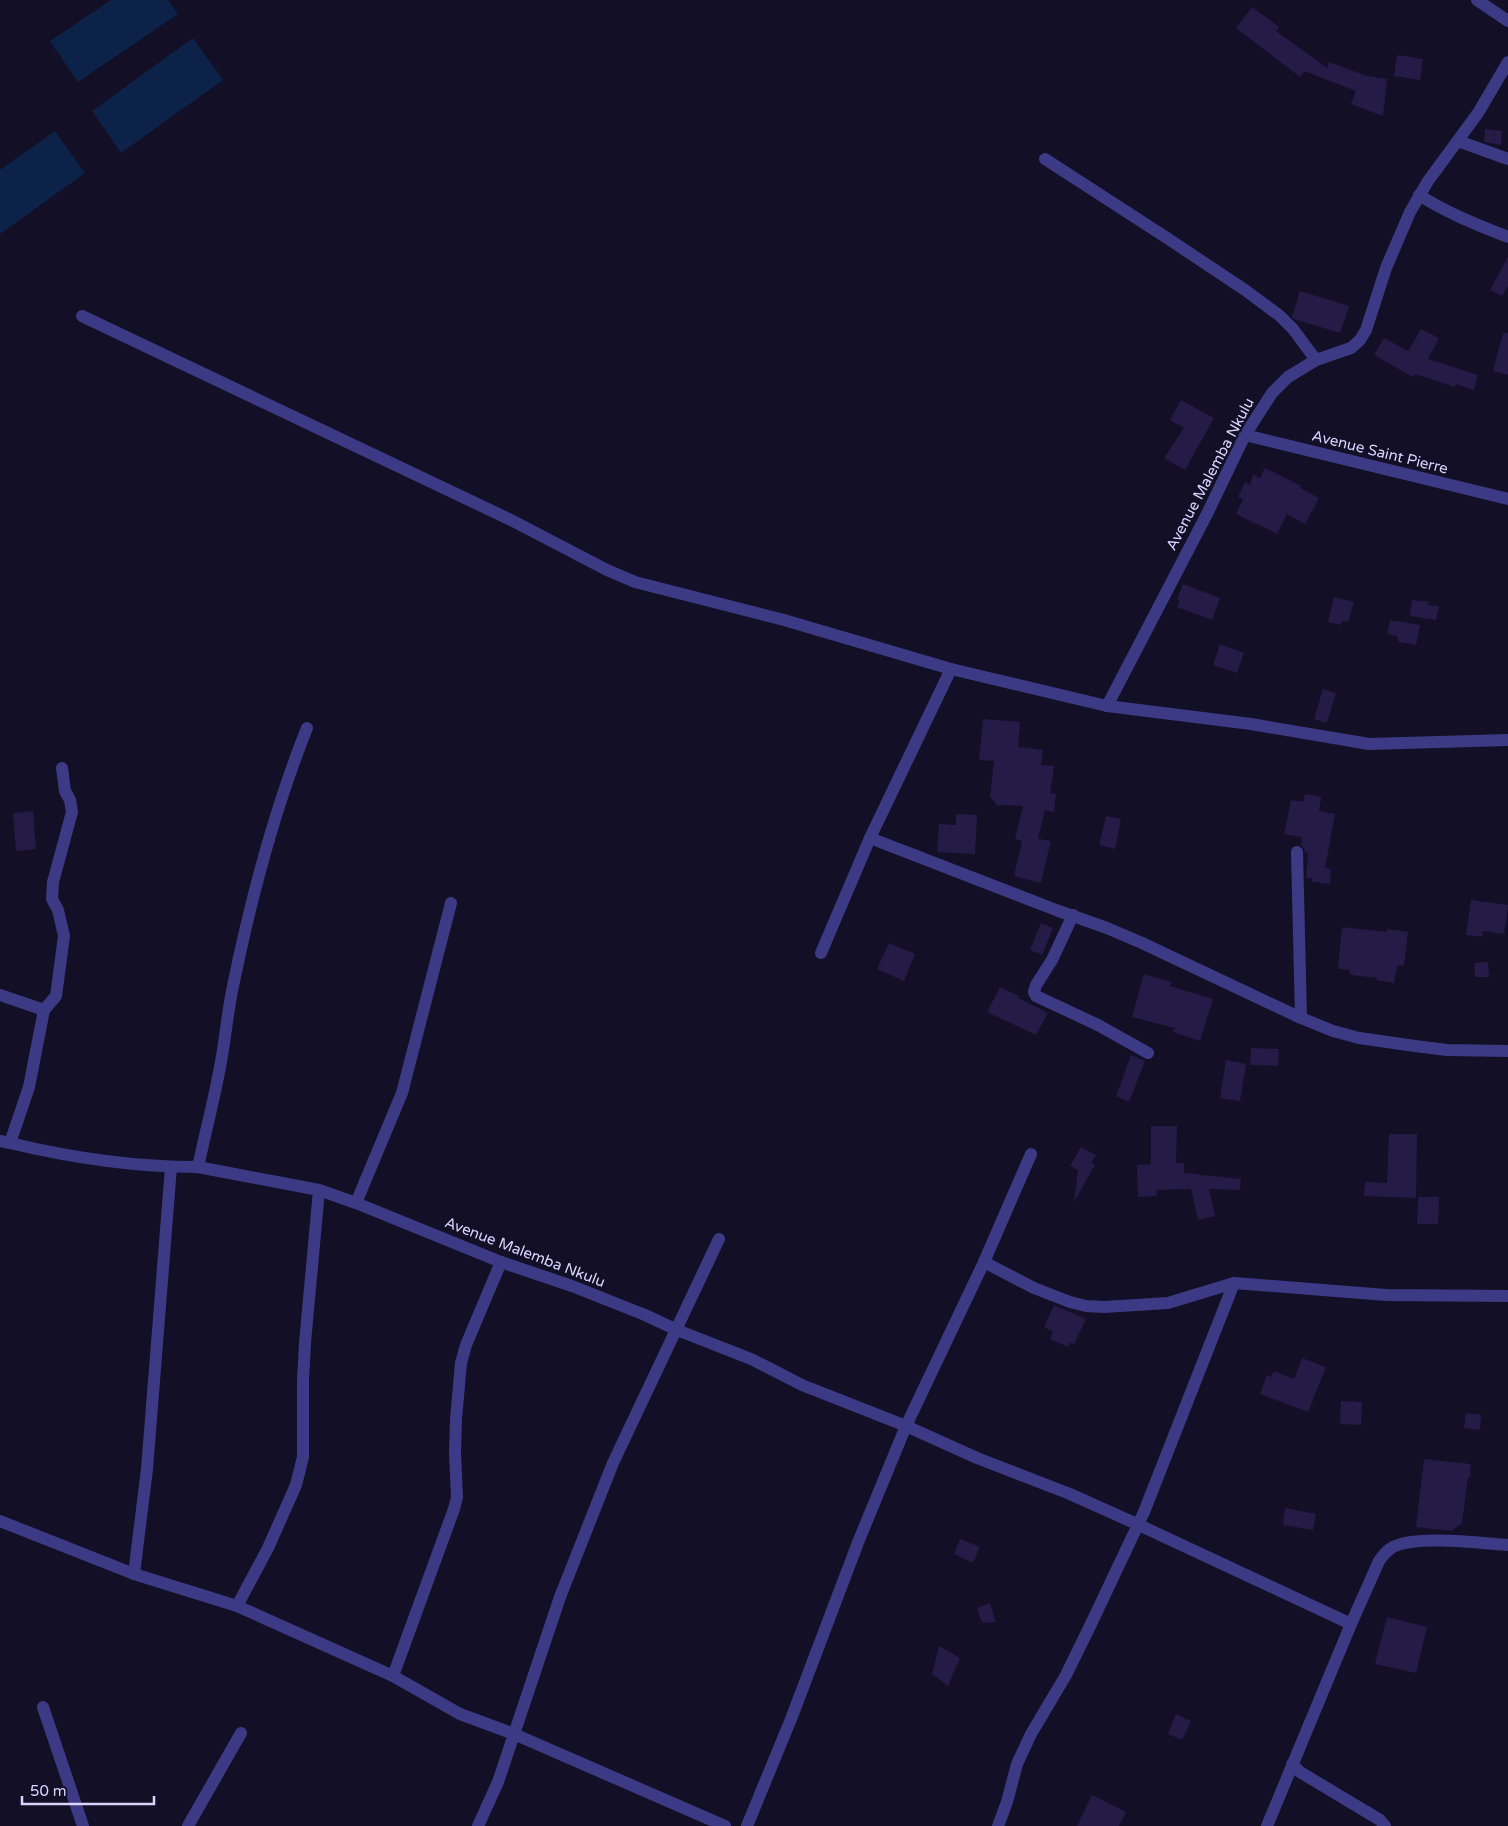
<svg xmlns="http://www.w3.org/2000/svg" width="1508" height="1826" font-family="'Varela Round',sans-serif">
<rect width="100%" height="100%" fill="#130f26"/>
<g fill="#0c2248">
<path d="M111,0H168L178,14L78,82L50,41Z"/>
<path d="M193,38L223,80L121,153L92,111Z"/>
<path d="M55,131L85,173L0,234V170Z"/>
</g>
<g fill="#241b47">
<path d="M1252,7L1279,27L1276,31L1327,68L1329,62L1367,76L1387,79L1383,116L1351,104L1356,91L1304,71L1300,77L1236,28Z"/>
<path d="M1397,55L1423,59L1420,80L1394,76Z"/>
<path d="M1485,129L1502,131L1501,145L1484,142Z"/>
<path d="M1508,257V286L1502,296L1490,290Z"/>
<path d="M1300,291L1349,306L1340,333L1294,319L1292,317Z"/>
<path d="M1421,329L1439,338L1428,359L1478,375L1474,390L1456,384L1455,387L1415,374L1413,377L1374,355L1384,338L1408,351Z"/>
<path d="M1503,333H1508V375L1493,371Z"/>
<path d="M1181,400L1214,418L1185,470L1164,458L1184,428L1170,420Z"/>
<path d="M1265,468L1301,486L1300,488L1319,498L1305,524L1287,514L1277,534L1236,514L1243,499L1238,497L1245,482L1250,485L1253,474L1260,478Z"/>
<path d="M1183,584L1220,598L1212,620L1177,607L1180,600L1177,599Z"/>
<path d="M1334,597L1354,602L1348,622L1342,621L1341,625L1328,622Z"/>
<path d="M1412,600L1429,602L1428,605L1439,606L1436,620L1410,616Z"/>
<path d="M1390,620L1420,625L1416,645L1399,642L1397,636L1387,634Z"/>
<path d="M1220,644L1244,653L1237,673L1213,665Z"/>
<path d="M1323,689L1336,693L1327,723L1314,719Z"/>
<path d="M983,719L1020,722L1018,747L1043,750L1041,765L1054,766L1050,793L1056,794L1054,812L1045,810L1038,839L1051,841L1041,883L1014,876L1022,841L1015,839L1023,806L997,805L990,797L994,761L979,760Z"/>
<path d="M1305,794L1321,797L1319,811L1335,814L1325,868L1331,869L1330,884L1312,882V878H1306L1308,853H1305L1304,848L1301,845L1302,837L1284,834L1291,800L1303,802Z"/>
<path d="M33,811L36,849L16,851L13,813Z"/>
<path d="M956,814L977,815L975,854L937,852L939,824L956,825Z"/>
<path d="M1106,816L1121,819L1115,849L1099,845Z"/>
<path d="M1471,900L1508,905L1504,934L1483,931L1482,937L1466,935Z"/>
<path d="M1041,923L1053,928L1042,955L1030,950Z"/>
<path d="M1342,927L1387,932V929L1408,932L1404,965L1397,966L1394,983L1377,980V978L1351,975L1349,970L1338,969Z"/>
<path d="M889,943L915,954L904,981L877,969Z"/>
<path d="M1488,962L1489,977H1475L1474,963Z"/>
<path d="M1144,974L1172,982L1170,986L1213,999L1200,1041L1173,1032L1175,1028L1132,1017Z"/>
<path d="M1000,987L1019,996L1018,998L1048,1013L1036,1035L987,1012Z"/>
<path d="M1251,1048L1279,1049L1278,1066L1250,1065Z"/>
<path d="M1131,1055L1145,1061L1129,1102L1116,1096Z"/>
<path d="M1226,1060L1246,1064L1240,1101L1220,1098Z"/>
<path d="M1151,1126H1177L1176,1163H1184V1173L1241,1179L1240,1190L1209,1189L1215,1216L1198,1220L1191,1189L1156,1190L1157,1196L1138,1197L1137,1165L1151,1164Z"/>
<path d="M1389,1134H1417L1416,1198L1364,1196L1365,1182L1387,1183Z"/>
<path d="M1081,1147L1096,1155L1091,1163L1095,1165L1074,1202L1078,1170L1070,1166Z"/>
<path d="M1418,1197H1439L1438,1224H1417Z"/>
<path d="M1054,1305L1086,1319L1074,1344L1070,1342L1068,1347L1050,1339L1053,1332L1044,1327Z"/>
<path d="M1302,1358L1326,1367L1308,1412L1260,1394L1267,1375L1271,1377L1274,1371L1294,1379Z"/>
<path d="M1341,1401L1362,1402L1361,1425L1340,1424Z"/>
<path d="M1466,1413L1481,1415L1480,1430L1464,1428Z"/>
<path d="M1424,1459L1471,1464L1470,1478L1468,1477L1462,1523L1451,1531L1416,1527Z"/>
<path d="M1285,1508L1316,1514L1313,1530L1283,1525Z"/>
<path d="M960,1539L980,1547L973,1563L954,1554Z"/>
<path d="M990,1603L996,1622L982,1623L977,1608Z"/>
<path d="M1387,1617L1427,1627L1416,1673L1375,1664Z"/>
<path d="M939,1646L960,1658L948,1686L932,1674Z"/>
<path d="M1176,1714L1191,1721L1182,1740L1168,1734Z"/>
<path d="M1092,1795L1126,1812L1119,1826H1077Z"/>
</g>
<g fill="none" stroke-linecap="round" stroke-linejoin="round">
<g stroke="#3d3a85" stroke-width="12">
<path d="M1477,0L1508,21"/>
<path d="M1458,141L1508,159"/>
<path d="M1045,159L1167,238L1245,290L1280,316L1293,329L1316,360"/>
<path d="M1419,195C1447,213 1478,225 1508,237"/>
<path d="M82,316L511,520L607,570L635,582L784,620L951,669L1107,706L1251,724L1369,744L1508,740"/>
<path d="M1245,435L1508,499"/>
<path d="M1107,706L1207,514L1245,435L1272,393L1288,377L1316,360L1351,348L1360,340L1366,330L1386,268L1410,212L1428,181L1478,113L1508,62"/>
<path d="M870,838L1056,910L1107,928L1142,943L1301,1018L1333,1031L1359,1038L1415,1046L1447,1050L1508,1051"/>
<path d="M1297,852L1301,1018"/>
<path d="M1073,915L1052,960L1036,985L1034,992L1036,996L1098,1025L1148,1053"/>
<path d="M821,953L870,838L951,669"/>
<path d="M0,995L44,1010"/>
<path d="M0,1141L10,1143L29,1087L44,1010L56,996L64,936L58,910L52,899L53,882L72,812L70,800L65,791L62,768"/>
<path d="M10,1143C72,1158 135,1167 198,1167C205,1134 214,1100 220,1067C225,1042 227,1016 232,991C250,902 273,813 307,728"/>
<path d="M198,1167L319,1190L356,1203L501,1262L572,1286L645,1315L677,1330L751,1359L802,1385L906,1426L984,1262L1034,1288L1070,1302L1086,1306L1104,1307L1168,1303L1234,1283L1386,1295L1508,1296"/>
<path d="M356,1203L402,1093L451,903"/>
<path d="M984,1262L1031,1154"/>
<path d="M0,1521L134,1574L237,1606L393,1676L460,1714L514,1734L725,1826"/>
<path d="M134,1574L147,1469L171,1167"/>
<path d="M237,1606L268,1548L296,1485L303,1457V1380L305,1343L319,1190"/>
<path d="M393,1676L454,1509L457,1497L455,1453L456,1419L461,1363L466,1345L501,1262"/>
<path d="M43,1707L83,1826"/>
<path d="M1292,1764L1300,1772L1380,1820L1385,1826"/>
<path d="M188,1826L241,1733"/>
<path d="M478,1826L498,1782L560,1597L613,1463L719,1239"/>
<path d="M747,1826L791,1719L859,1540L906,1426L977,1458L1070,1494L1139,1525L1351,1624"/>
<path d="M998,1826L1007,1802L1017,1764L1031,1734L1066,1675L1091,1624L1144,1512L1234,1283"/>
<path d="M1267,1826L1351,1624L1379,1561C1383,1555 1386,1551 1393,1547C1417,1535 1479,1543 1508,1545"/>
</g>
</g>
<g text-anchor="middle" stroke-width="5" stroke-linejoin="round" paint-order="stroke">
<g font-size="15" fill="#d9d4ff" stroke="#130f26">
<text transform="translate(1380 452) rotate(14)" y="5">Avenue Saint Pierre</text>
<text transform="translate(1210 474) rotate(-62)" y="5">Avenue Malemba Nkulu</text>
<text transform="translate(525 1252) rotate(21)" y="5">Avenue Malemba Nkulu</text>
</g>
</g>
<path d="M22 1796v8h132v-8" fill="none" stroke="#d9d4ff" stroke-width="2.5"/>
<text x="30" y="1796" font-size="15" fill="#d9d4ff" stroke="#130f26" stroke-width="4" paint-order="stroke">50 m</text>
</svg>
